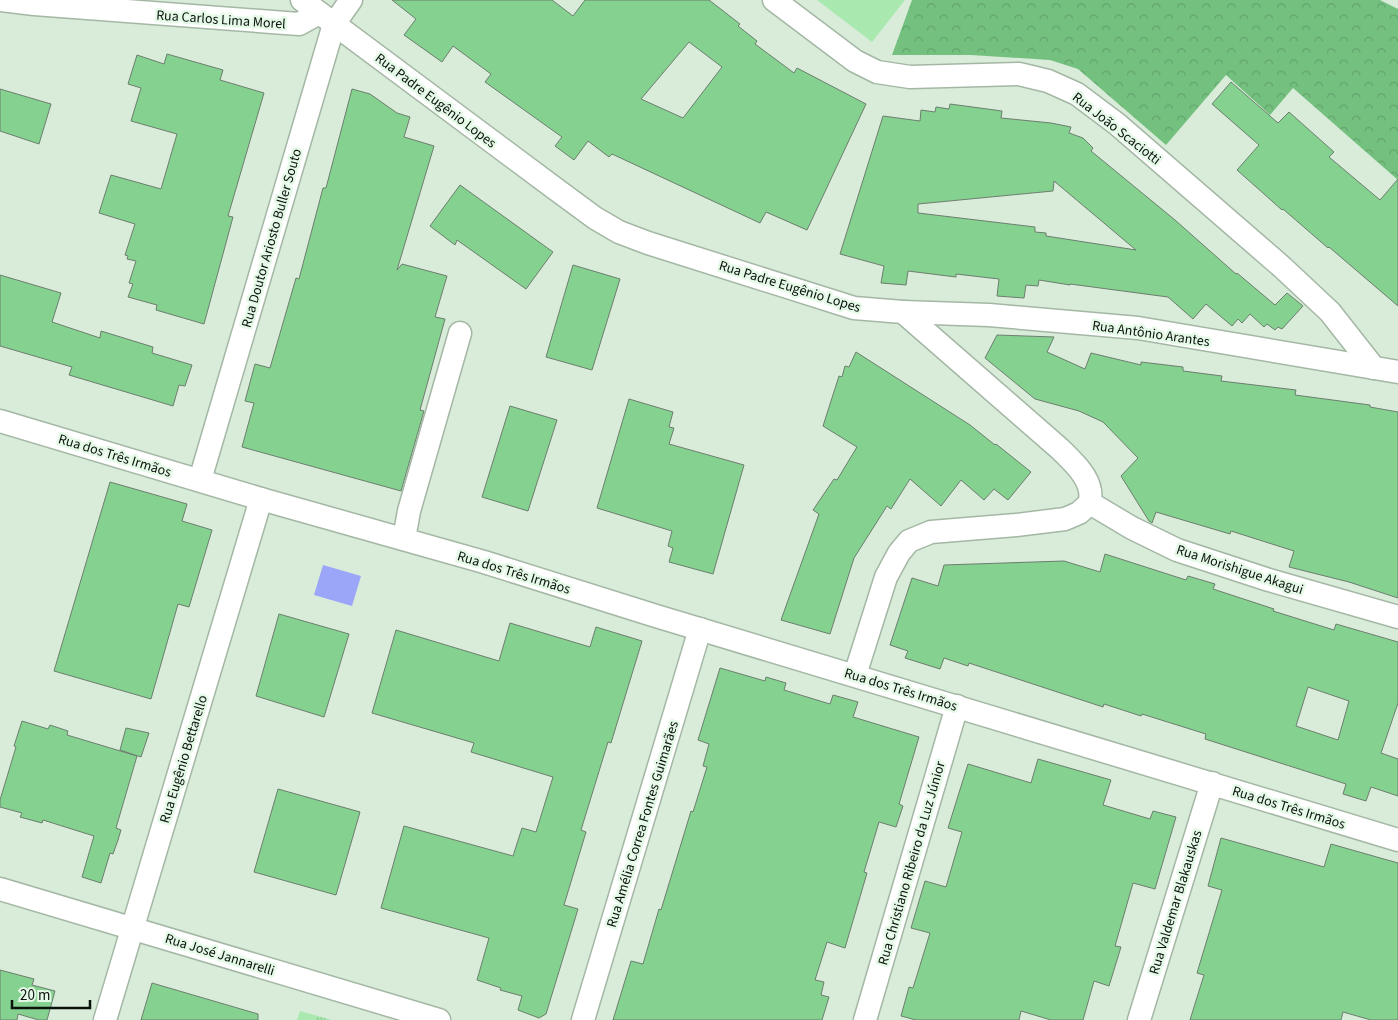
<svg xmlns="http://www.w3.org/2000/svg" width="1398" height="1020" font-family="'Source Sans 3',sans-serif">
<defs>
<pattern id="grass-tufts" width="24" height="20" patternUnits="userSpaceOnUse" patternTransform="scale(1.25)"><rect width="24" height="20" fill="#a9e9b0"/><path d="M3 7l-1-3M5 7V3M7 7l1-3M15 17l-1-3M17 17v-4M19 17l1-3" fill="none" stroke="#90c796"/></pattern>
<pattern id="forest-crowns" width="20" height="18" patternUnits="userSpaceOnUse" patternTransform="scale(1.25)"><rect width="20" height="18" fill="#74c07f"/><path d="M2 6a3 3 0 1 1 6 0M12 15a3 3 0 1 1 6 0" fill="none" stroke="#63a46d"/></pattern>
</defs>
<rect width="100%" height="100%" fill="#d8ecd9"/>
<path fill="url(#grass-tufts)" d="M300,1011L332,1020H297Z"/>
<path fill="url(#forest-crowns)" d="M912,0H1380L1398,9V180L1293,88L1270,115L1226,75L1166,145L1078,69L1050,60L971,55H892Z"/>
<path fill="#a9e9b0" d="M817,0H905L872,42Z"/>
<path fill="#9ba6f8" d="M323,565L361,576L352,606L314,595Z"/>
<g fill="#85d190" stroke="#6c7e6e" fill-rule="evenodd">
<path d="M392,0H552L573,16L585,0H709L740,24L738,26L757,41L755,44L794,73L797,68L866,104L807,230L766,212L760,223L612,154L609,157L588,141L574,160L555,146L562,137L485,82L491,74L453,46L442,62L404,35L416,19ZM689,42L722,67L683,118L641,99Z"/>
<path d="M167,54L223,70L220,80L264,93L228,216L233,217L204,324L156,310L157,305L128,297L133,284L129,283L136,261L127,259L128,256L125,255L135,224L99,213L111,175L161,189L177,134L131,121L141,88L128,84L137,55L164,64Z"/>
<path d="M1231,82L1278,123L1289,112L1334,152L1329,157L1380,200L1398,179V306L1329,247L1328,248L1283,209L1282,210L1237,170L1259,145L1212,104Z"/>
<path d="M0,89L51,104L39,144L0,131Z"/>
<path d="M352,89L370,94L397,113L410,117L404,137L434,146L397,270L402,264L447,276L435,317L445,319L420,410L424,411L401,491L242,447L254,403L245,401L255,364L270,368L296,278L299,279L323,188H326Z"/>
<path d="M950,104L1002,111L1001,118L1051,123L1071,127L1069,133L1083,138L1093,148L1091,151L1175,220L1236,274L1237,273L1275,305L1287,293L1303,306L1282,329L1278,327L1275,330L1267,324L1264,327L1250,314L1242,323L1238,319L1232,326L1206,304L1193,319L1168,297L1070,284V285L1039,280L1038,286L1026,285L1024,298L997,296L999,279L956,274V277L908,271L906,285L881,283L884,266L840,254L883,116L920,121L921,110L935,112L936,107L949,109ZM1054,181L1136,250L1046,236V233L1035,232V227L918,213V204L1053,191Z"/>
<path d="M460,185L553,252L526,289L457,240L455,245L430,226Z"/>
<path d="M573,265L620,279L592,370L546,357Z"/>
<path d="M0,275L61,293L52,322L100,338L101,331L153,347L152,353L192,365L185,386L179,385L173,406L69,375L72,367L0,346Z"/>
<path d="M997,335L1054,337L1047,352L1085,369L1091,353L1141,365V362L1183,367V371L1222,376L1221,381L1296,390L1295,395L1370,405V407L1398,412V598L1349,582L1289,567L1294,551L1231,531L1230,534L1156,512L1152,523L1149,521L1121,476L1138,458L1103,422L1079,411L1035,399L985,358Z"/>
<path d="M856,352L970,425L995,445L996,444L1031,472L1008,500L994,489L984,500L961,480L941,506L910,479L891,509L887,506L854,558L830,634L781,620L819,514L813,510L834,479L837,480L857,447L823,426L839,376L842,377L845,366L849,367Z"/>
<path d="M629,399L673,412L669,427L674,428L669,444L744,465L713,574L669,562L673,548L668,546L672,531L597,508Z"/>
<path d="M510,406L557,420L528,511L482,497Z"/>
<path d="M110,482L187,504L182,521L212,530L189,607L178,604L151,699L54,671Z"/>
<path d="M1105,554L1186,580L1188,576L1215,584L1213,589L1274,609L1273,611L1334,630L1336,624L1398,642V703L1381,753L1398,759V796L1371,787L1366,801L1343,794L1346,784L1205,739L1206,734L1142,714L1141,716L1104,704L1103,707L969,663L968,666L944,658L940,669L905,658L908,651L890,645L912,578L938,586L944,565L1064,561L1100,572ZM1308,687L1349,701L1338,740L1296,726Z"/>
<path d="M279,614L349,634L324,717L256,696Z"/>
<path d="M510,623L590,647L596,627L642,641L611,743L608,742L581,830L586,832L564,905L578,909L546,1014L539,1018L518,1010L522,996L500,990L501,988L477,980L489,938L381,908L404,826L513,856L522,828L536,832L553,777L471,752L474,743L372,713L396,630L499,661Z"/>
<path d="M720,668L765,681L766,677L786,683L784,690L830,704L833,695L858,702L853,717L919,737L899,804L903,806L896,827L879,822L864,872L867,873L845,948L827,942L815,980L824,982L821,995L829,997L822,1020H613L631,961L643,964L659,909L661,910L691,811L693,812L707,767L703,766L709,744L698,740Z"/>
<path d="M22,721L48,729L50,725L68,731L67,735L137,756L116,828L121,830L118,840L113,854L110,853L101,883L82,877L94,836L43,820L42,823L20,817L22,813L0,807V800L16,747L14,746Z"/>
<path d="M126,728L149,733L141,757L120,750Z"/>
<path d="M1038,759L1111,780L1103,805L1150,819L1153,811L1176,817L1155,889L1133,883L1115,946L1121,947L1109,986L1094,981L1083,1020H1051L1021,1011L1019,1020H916L901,1016L909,987L913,988L930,933L911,928L925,881L946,887L962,832L948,828L968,764L1031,783Z"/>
<path d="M278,789L360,812L336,895L254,872Z"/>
<path d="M1221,838L1324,867L1331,844L1398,863V1020H1371L1343,1012L1341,1020H1190L1204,975L1197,973L1222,890L1208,886Z"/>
<path d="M0,970L34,979L32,985L55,991L47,1020H39L18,1014L17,1020H0Z"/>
<path d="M152,983L258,1014V1020H141Z"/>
</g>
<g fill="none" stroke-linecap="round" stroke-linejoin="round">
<defs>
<g id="street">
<path d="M1,0L34,4L299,24L319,13"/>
<path d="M302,0L557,190L595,218L619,232L648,243L854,308L903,312L1060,449C1071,460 1088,475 1090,491C1091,495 1090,499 1090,503L1079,513L1065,519L1016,525L931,532L909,541L899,553L886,577L855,675"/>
<path d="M774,0L855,61L877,72L910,77L1019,74L1048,81L1077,94L1117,124L1282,267L1330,312L1374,368"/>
<path d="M903,312L989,315L1138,328L1398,372"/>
<path d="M0,421L261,499L484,562L656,616L1398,840"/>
<path d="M200,480L334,24L351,0"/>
<path d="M1090,503L1132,528L1177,550L1269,580L1398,617"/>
<path d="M404,539L409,511L460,333"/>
<path d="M0,889L439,1020"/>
<path d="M105,1020L261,499"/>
<path d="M583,1020L700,629"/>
<path d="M865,1020L957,706"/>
<path d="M1139,1020L1212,783"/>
</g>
</defs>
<use href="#street" stroke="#a4b7a5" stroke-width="25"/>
<use href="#street" stroke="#fff" stroke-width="22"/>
</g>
<g text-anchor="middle" stroke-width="5" stroke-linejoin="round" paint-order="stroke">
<g font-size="14" fill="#0b120c" stroke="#e5f9e7">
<text transform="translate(221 19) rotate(4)" y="5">Rua Carlos Lima Morel</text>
<text transform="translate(436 100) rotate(37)" y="5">Rua Padre Eugênio Lopes</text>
<text transform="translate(1117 128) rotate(38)" y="5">Rua João Scaciotti</text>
<text transform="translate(271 238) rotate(-74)" y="5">Rua Doutor Ariosto Buller Souto</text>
<text transform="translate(790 286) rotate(17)" y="5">Rua Padre Eugênio Lopes</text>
<text transform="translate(1151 333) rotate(8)" y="5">Rua Antônio Arantes</text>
<text transform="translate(115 455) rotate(17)" y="5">Rua dos Três Irmãos</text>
<text transform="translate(1240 569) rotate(18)" y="5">Rua Morishigue Akagui</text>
<text transform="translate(514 572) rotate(17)" y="5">Rua dos Três Irmãos</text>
<text transform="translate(901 689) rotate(17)" y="5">Rua dos Três Irmãos</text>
<text transform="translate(183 759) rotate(-73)" y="5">Rua Eugênio Bettarello</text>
<text transform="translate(1289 807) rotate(17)" y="5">Rua dos Três Irmãos</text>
<text transform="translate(642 824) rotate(-73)" y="5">Rua Amélia Correa Fontes Guimarães</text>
<text transform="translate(911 863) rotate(-74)" y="5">Rua Christiano Ribeiro da Luz Júnior</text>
<text transform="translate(1175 902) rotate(-73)" y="5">Rua Valdemar Blakauskas</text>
<text transform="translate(220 954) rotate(17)" y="5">Rua José Jannarelli</text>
</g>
</g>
<path d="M12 1000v8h78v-8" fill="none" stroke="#0b120c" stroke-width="2.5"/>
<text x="20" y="1000" font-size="15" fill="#0b120c" stroke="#e5f9e7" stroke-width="4" paint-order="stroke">20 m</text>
</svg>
